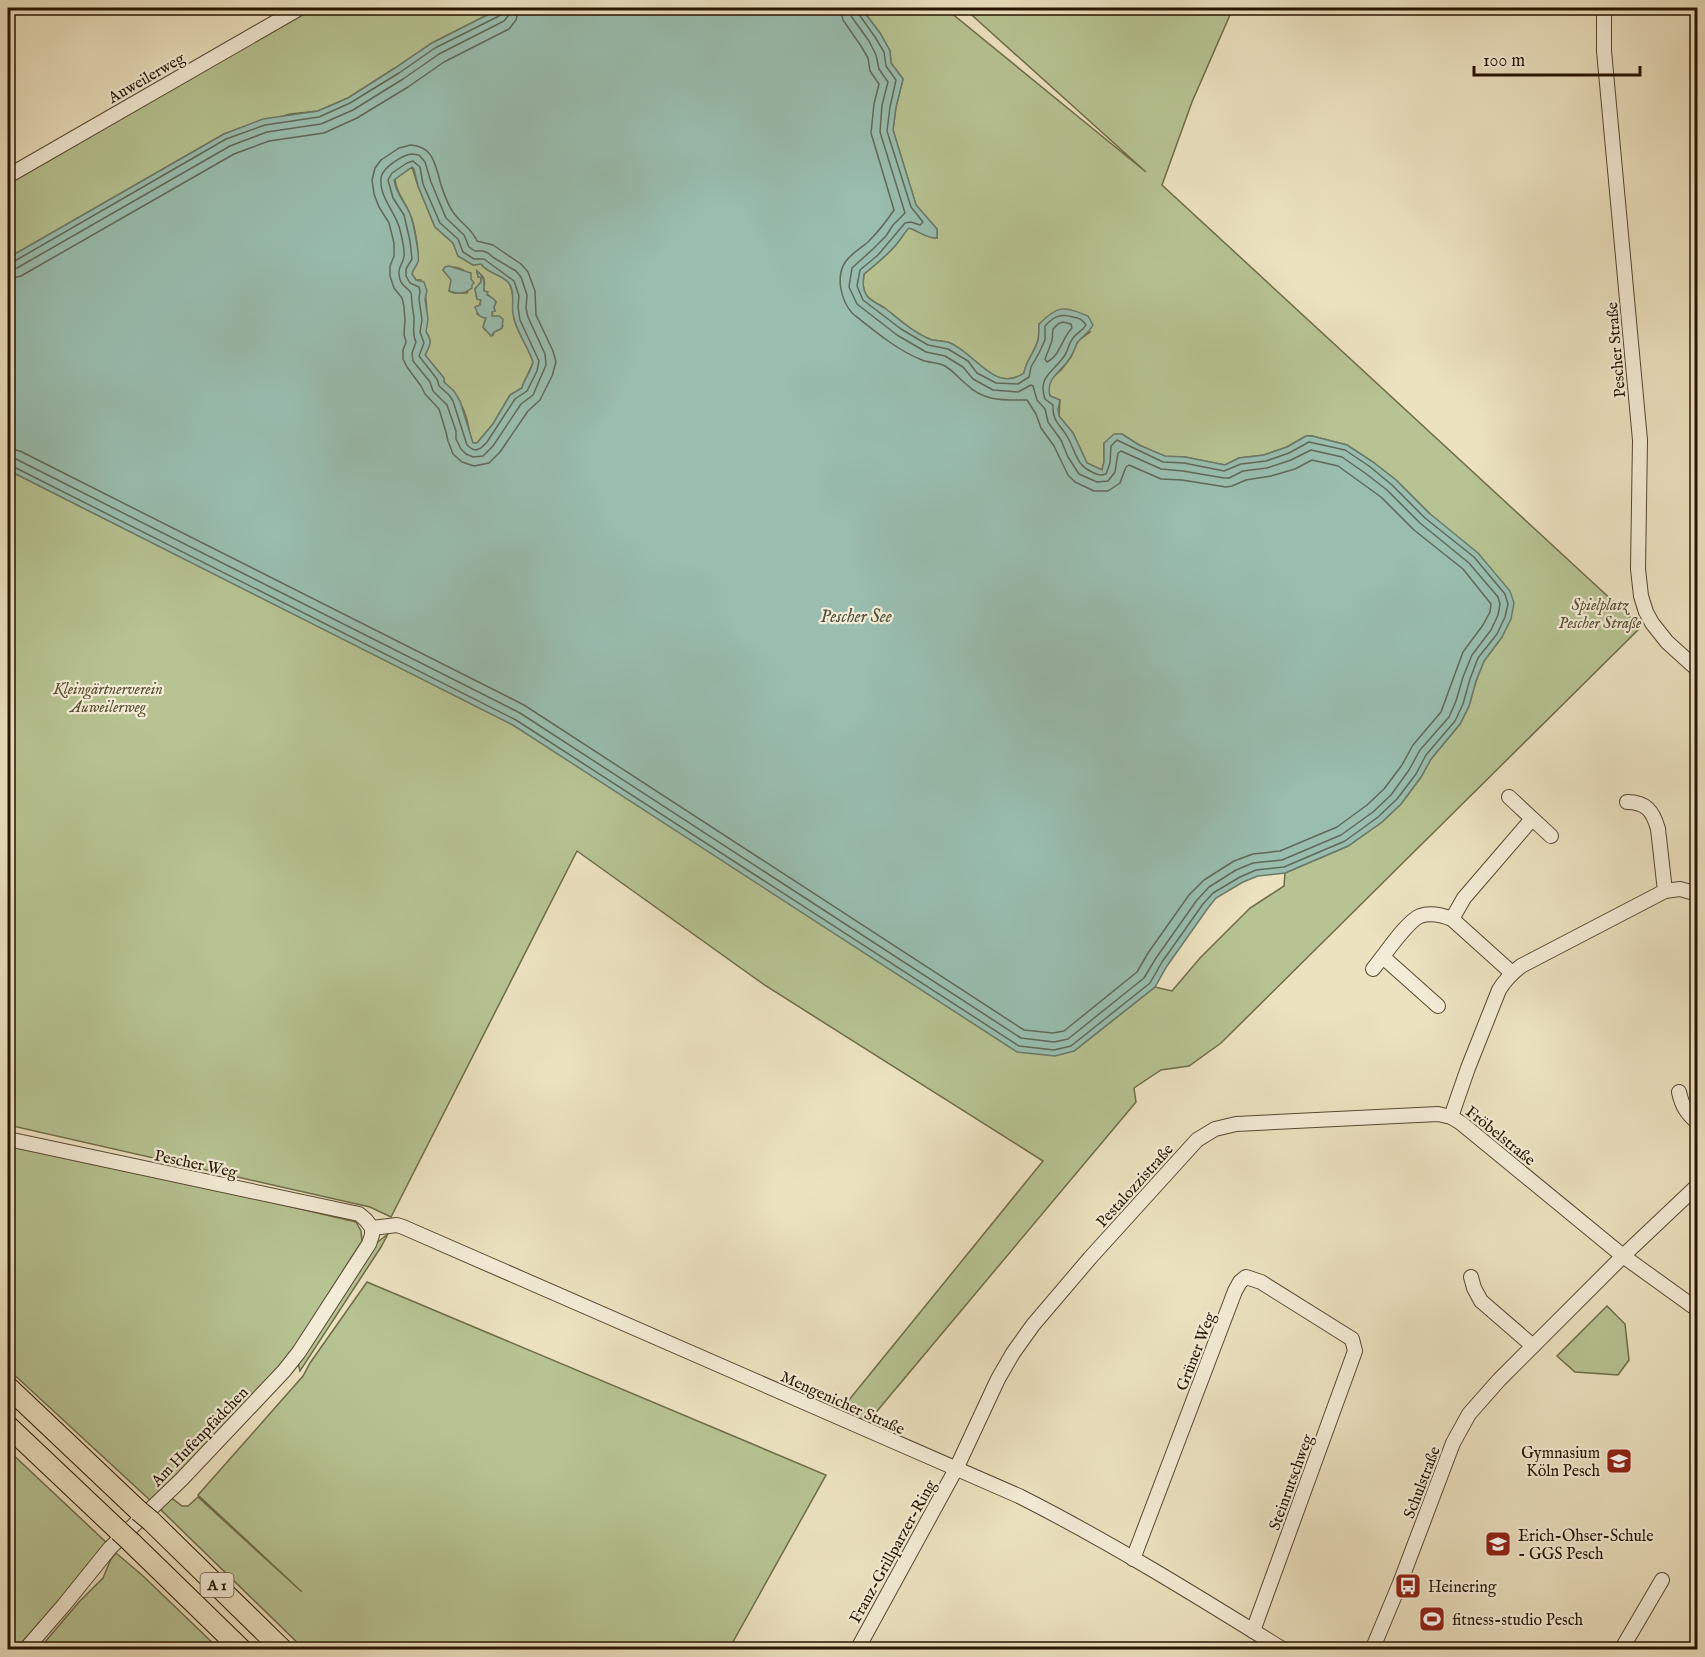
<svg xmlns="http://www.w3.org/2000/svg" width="1705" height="1657" font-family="'IM FELL English',serif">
<rect width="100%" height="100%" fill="#ece2c0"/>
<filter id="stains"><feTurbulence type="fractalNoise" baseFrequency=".00333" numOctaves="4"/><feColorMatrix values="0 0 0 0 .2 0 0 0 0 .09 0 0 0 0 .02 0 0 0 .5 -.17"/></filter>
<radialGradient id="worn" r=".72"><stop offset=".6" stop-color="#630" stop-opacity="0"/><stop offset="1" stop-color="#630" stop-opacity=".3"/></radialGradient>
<g fill="#b7c392" stroke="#6e6c49" stroke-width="1.5" fill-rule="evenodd">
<path d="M313,8H501L432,43L395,68L348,98L318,111L290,114L224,134L8,258V182Z"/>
<path d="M861,8H945L1146,172L964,8H1233L1192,102L1162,185L1641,627L1221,1043L1189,1066L1161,1070L1134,1088L1136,1102L867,1423L840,1411L1043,1161L766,986L577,851L391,1217L370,1207L8,1125V470L513,725L1074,1051L1155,987L1172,991L1200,958L1250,908L1284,886L1285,873L1348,846L1382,822L1401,804L1421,777L1431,759L1460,724L1469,706L1476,681L1484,661L1502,637L1429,513L1396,480L1373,462L1347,445L1312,436H1306L1287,447L1264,455L1239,458L1225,465L1185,457H1165L1139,445L1122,434L1104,443V462L1102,470L1087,463L1073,433L1059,416L1060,400L1050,396L1048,389L1051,379L1062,369L1071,357L1078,341L1090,332L1039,324C1039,329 1039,335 1038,340C1035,352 1026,360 1024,373C994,394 974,353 950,343C945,341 938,341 932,340C915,334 900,320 886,309C880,305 871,301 867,296C862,289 863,282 864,274C875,265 885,257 894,247C900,241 903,234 909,227C918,231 928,239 937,238V229L916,205L893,130L896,107L903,79L891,63L890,51L880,33Z"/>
<path d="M412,167L418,186L435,227L453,243L458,256L473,265L481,264C488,273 500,274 508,282C515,290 512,309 514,319C518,334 529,348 533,362C530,372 524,379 522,388L510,395L493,424L477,443H473C470,437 470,434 469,429C466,411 457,394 444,382V378L425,355C430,346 432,340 426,332C427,314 428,296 421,280H416L412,274C413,269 416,266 417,261C420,253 414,222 410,214C405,201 396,193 395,179ZM451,267C462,267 472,274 471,285L467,293H454L449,291L452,280L443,270ZM477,271C487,279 484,281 484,291L496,302L494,307L495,311L492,312V316L496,317L503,326L501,329L494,332L493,335L485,330L483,327L486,318L477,314L481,300L477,299L475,289L481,282V277H478Z"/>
<path d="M8,1145L254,1198L356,1222L361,1231L362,1241L282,1367L152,1502L8,1369Z"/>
<path d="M388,1234L381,1247L300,1371L298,1363L375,1244Z"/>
<path d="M367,1282L826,1475L729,1649H304L161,1510L160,1508L168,1500L173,1499L182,1506H188L198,1497L302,1592L198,1495L303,1376L310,1363Z"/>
<path d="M1607,1306L1625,1324L1629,1360L1618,1375L1575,1372L1557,1356Z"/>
<path d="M8,1450L109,1545L15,1650L8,1649Z"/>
<path d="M116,1553L142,1575L219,1649H39L79,1602L103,1578L111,1559Z"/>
</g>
<g fill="#99beb0" stroke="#6b7a6a" stroke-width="1.5" fill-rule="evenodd">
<path d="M501,8H861L880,33L890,51L891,63L903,79L896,107L893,130L916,205L937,229V238C928,239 918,231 909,228C903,234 900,241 894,247C885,257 875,265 864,274C863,282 862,289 867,296C871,301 880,305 886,309C900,320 915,334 932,340C938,341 945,341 950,343C974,352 995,394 1024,373C1026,360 1035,352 1038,340C1039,335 1039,329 1039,324C1058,305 1063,306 1088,316L1093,325C1089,333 1082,336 1077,343C1075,347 1074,352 1071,356C1063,371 1045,377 1050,396L1060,400L1058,409L1059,416L1073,433L1087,463L1102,470L1104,462V443L1114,434H1122L1139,445L1165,456L1185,457L1225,465L1239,458L1264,455L1287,447L1306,436H1312L1347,445L1373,462L1396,480L1429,513L1478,553L1510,591L1514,603L1511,619L1502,637L1484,661L1476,681L1469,706L1460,724L1431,759L1421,777L1401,804L1382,822L1348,846L1285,873L1258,876L1243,882L1216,898L1208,908L1167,966L1155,987L1074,1051L1055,1056L1017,1052L513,725L8,470V258L224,134L263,119L318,111L348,98L395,68L432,43ZM412,167L414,169L418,186L435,227L453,243L458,256L473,265L481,264C487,273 500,274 508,282C516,291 511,304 513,314C516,332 528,346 533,362C531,372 524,379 522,388L510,395L493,424L477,443H473L460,401L454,391L444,382V378L425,355C430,345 433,342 426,332L428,319L425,299L427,291L424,282L416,280L412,274C413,269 416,267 418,262C420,256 413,221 410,214C405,202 396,194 394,180Z"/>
<path d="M449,266L471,273V279L474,283L472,285V288C464,294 458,294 449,291L451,280L443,270L445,267Z"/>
<path d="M477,271C485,277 484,283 484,291L488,292L487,295L494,299L496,302L494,307L495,311L492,312V316H499L503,319L502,328L494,332L491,336L483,327L486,318C479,318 477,313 475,307L480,305L481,300L477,299L475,289L481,282V277H478Z"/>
</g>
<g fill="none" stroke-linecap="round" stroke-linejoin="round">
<g stroke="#606958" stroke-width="1.5">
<path d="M411,145C432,147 434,161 439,177C441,187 448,205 453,212C461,224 471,227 477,241L493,245L521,264L528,272L535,291L536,315L553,351L556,362L552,376L540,400L528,411L500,452L489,463L474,466L462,462L453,454L448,441L446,432L439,409L425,394L421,386L407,367L403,359V350L406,342L404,334L405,320L404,307L402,298L394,288L390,276V266L394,256V243L389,223L379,207L374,194L372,180L375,168L381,160L399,148Z"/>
<path d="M412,154L419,155L425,162L431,182L446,218L464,235L469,247L475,251H483L488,253L494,258L516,271L521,277L527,295L526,308L528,317L545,354L546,365L533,395L521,404L493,446L483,456L473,457L466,454L461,449L456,439V431L447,405L433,391L430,382L413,361L412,353L416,342C412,334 414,329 414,320C414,314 412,307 412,302C411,299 412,295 411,293C407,286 400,287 399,274C398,267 403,263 404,257C405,249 402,238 400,230C396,212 379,198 381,178C382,168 402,155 412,154Z"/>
<path d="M413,161L420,167L423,184L440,223L458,239L463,252L474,259H484L514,281L519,296L518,307L520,320L539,361L537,371L527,391L515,399L487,442L481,448L476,450L472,449L467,445L453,401L449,395L439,386L437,379L419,356L424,343L420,332L422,320L419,299L420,291L419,287L410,283L406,276V269L412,259L410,241L404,215L393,198L388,180L392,173L407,163Z"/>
<path d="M8,263L13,262L226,139L265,125L319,117L350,103L399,73L435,48L499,16L502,12V8"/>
<path d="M8,270L17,268L230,146L267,132L321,124L353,110L403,79L439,54L504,21L508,16L510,8"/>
<path d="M8,279L21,276L234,154L269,141L324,133L357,118L408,87L444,62L509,29L516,20L519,8"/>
<path d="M1063,322L1071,324L1072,328C1062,338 1060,356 1047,362L1045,359L1052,341L1053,329L1058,324Z"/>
<path d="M8,448L20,451L524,705L1024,1030L1053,1033L1064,1031L1137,972L1148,953L1189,895L1204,880L1234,861L1253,854L1280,851L1337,827L1367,805L1384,789L1402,765L1413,745L1441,712L1463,652L1483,625L1490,612L1491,604L1463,569L1414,530L1381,497L1338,466L1312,460L1295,469L1271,476L1246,480L1232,486L1226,487L1182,480L1161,479L1129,465L1126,467L1120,483L1108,491H1094L1075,482L1068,475L1054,446L1041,428L1036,414L1027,400C1004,400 984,402 966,384C957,377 955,372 945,366C938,362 929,363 922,360C898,351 872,329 852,313C841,300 835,276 846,261C852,253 861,248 868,242C876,234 888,219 894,210L871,133L874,104L879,84L870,71L868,58L861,46L843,20L840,8"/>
<path d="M8,457L16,459L520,713L1021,1038L1054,1042L1068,1039L1144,978L1156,958L1197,900L1209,887L1236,870L1253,863L1282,860L1341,835L1373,812L1391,795L1409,770L1420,750L1449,717L1456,701L1463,677L1472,655L1491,630L1498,615L1500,604L1498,597L1469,563L1420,523L1387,490L1365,473L1342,457L1311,450L1291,460L1267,468L1243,471L1229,478H1224L1183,471L1161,469L1121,451L1118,453L1115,472L1108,481L1097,482L1079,474L1068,457L1061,440L1048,422L1045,409L1037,400L1033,386L1031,385L1018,392L993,390L973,379L963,367L945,356L926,352L897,335L857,304L849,287L852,268L873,249L886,236L893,225L905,213L880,132L882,105L888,82L879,69L876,55L869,41L851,16L849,8"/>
<path d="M8,465L12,466L516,720L1019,1046L1054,1050L1071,1046L1150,983L1162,962L1203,904L1213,893L1240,877L1256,870L1284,867L1345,841L1378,817L1397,799L1416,774L1426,755L1455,721L1463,704L1470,679L1478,658L1497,634L1505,617L1508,604L1505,594L1474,557L1425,518L1392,485L1369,466L1345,450L1309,442L1289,453L1266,461L1241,464L1224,471L1184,463L1163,462L1117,440L1111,446L1110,463L1106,474C1100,476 1098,475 1092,472C1076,465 1076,452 1068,438C1061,425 1052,422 1053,405L1045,399C1037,376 1054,372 1065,355C1068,350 1069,343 1073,338C1077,332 1083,331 1086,325C1082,319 1079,318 1073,317C1060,313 1053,317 1045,326V340L1039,353L1031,367L1029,377L1018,384L996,383L977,373L968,361L948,349L928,345L901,329L863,300L857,286L860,270L878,255L905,223L911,222L920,225L923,222L911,207L887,131L890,107L896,80L886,66L884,52L875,37L858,13L857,8"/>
</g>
<defs>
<g id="minor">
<path d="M1604,8V51L1640,440L1638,569L1641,596L1646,612L1652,623L1667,642L1698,670"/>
<path d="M8,176L300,8"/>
<path d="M1509,797L1551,836"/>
<path d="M1627,802C1646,802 1653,811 1658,829L1665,891"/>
<path d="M1452,919L1464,898L1532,819"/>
<path d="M1383,957L1438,1006"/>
<path d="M1373,969C1384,956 1406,922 1420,916C1431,912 1442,915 1452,919L1512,973"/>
<path d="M1679,1092C1682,1106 1687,1114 1698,1123"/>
<path d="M1451,1117L1468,1068L1499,990C1505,980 1512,973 1521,966L1665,891L1680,889L1698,894"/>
<path d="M8,1139L359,1214L366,1220L372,1228"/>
<path d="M372,1228L397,1225L403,1227L1019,1496C1110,1542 1197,1596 1284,1650"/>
<path d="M1471,1277L1474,1288L1481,1301L1533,1346"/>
<path d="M1133,1559L1235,1291L1240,1282L1246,1277L1261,1282L1352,1339L1355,1351L1253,1631"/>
<path d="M25,1650L64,1605L110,1548L181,1480L284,1371L299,1352L369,1244L372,1235V1228"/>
<path d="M857,1650L956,1469L998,1379L1013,1353L1033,1325L1090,1258L1197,1140L1215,1129L1236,1124L1438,1114L1451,1117L1461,1123L1623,1256L1698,1310"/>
<path d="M1372,1650L1400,1583L1453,1443L1469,1414L1499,1380L1623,1256L1698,1185"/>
<path d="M1621,1650L1662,1580"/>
</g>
<g id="highway">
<path d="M8,1387L139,1511"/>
<path d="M8,1426L119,1531"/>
<path d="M151,1521L283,1650"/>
<path d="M131,1542L242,1650"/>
</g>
</defs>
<use href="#minor" stroke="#584830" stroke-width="16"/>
<use href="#highway" stroke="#261400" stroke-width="22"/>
<use href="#minor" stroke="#f3ecd6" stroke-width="14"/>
<use href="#highway" stroke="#ece2c0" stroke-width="20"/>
<defs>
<g id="highway-bridge">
<path d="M139,1511L151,1521"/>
<path d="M119,1531L131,1542"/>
</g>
</defs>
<use href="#highway-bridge" stroke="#261400" stroke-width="22" stroke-linecap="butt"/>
<use href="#highway-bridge" stroke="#ece2c0" stroke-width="20"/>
</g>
<defs>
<symbol id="school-square" viewBox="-11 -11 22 22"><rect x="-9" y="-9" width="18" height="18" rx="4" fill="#8f2418" stroke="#f3ecd6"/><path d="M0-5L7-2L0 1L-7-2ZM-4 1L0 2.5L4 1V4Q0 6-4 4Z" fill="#fff"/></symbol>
<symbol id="bus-square" viewBox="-11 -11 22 22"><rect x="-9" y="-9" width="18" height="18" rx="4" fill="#8f2418" stroke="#f3ecd6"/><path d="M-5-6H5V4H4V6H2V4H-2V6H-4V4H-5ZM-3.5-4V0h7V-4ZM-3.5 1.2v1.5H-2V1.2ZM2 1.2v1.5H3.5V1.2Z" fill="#fff"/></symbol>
<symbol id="stadium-square" viewBox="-11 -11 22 22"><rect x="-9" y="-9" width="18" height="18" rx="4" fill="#8f2418" stroke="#f3ecd6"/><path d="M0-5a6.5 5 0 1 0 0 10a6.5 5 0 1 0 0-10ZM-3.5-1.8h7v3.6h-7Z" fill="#fff"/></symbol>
</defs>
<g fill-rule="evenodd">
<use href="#school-square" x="1604" y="1446" width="30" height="30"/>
<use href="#school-square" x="1483" y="1529" width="30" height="30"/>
<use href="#bus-square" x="1393" y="1571" width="30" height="30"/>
<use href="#stadium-square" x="1417" y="1604" width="30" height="30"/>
</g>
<g text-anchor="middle" stroke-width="4.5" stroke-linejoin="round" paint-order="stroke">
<rect fill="#f3ecd6" stroke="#645540" stroke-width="1.5" x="200.5" y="1573" width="33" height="24" rx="4.5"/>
<g font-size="15" font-weight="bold" fill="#261400">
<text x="217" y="1590">A 1</text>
</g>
<g font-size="16" fill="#261400" stroke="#f3ecd6">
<text transform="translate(146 77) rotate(-30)" y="6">Auweilerweg</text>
<text transform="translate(1615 350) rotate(-95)" y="6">Pescher Straße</text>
<text transform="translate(1501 1135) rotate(39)" y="6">Fröbelstraße</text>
<text transform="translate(196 1163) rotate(12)" y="6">Pescher Weg</text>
<text transform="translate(1134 1185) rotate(-48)" y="6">Pestalozzistraße</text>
<text transform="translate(1195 1351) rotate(-69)" y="6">Grüner Weg</text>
<text transform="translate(843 1402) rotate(24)" y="6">Mengenicher Straße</text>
<text transform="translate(199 1436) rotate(-46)" y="6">Am Hufenpfädchen</text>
<text transform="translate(1290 1482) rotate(-70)" y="6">Steinrutschweg</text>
<text transform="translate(1421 1482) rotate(-69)" y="6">Schulstraße</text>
<text transform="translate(892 1551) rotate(-61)" y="6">Franz-Grillparzer-Ring</text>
</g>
<g font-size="16" font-style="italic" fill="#595133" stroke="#f3ecd6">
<text x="1600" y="610">Spielplatz<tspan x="1600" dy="18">Pescher Straße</tspan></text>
<text x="108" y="694">Kleingärtnerverein<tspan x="108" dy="18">Auweilerweg</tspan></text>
</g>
<g font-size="16" fill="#261400" stroke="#f3ecd6" text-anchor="start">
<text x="1600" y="1458" text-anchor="end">Gymnasium<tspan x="1600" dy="18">Köln Pesch</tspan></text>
<text x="1518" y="1541">Erich-Ohser-Schule<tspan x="1518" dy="18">- GGS Pesch</tspan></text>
<text x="1428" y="1592">Heinering</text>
<text x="1452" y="1625">fitness-studio Pesch</text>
</g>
<g font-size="18" font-style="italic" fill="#4e503e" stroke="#f3ecd6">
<text x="856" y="622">Pescher See</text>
</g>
</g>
<rect width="1705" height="1657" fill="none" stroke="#ece2c0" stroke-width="30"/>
<rect x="9" y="9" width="1687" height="1639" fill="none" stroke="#261400" stroke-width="3"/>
<rect x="15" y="15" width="1675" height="1627" fill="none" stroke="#261400" stroke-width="1.5"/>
<path d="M1474 66v9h166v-9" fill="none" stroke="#261400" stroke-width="3"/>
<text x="1483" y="66" font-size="18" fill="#261400" stroke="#f3ecd6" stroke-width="4.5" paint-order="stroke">100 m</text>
<rect width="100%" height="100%" filter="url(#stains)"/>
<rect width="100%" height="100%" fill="url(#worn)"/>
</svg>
